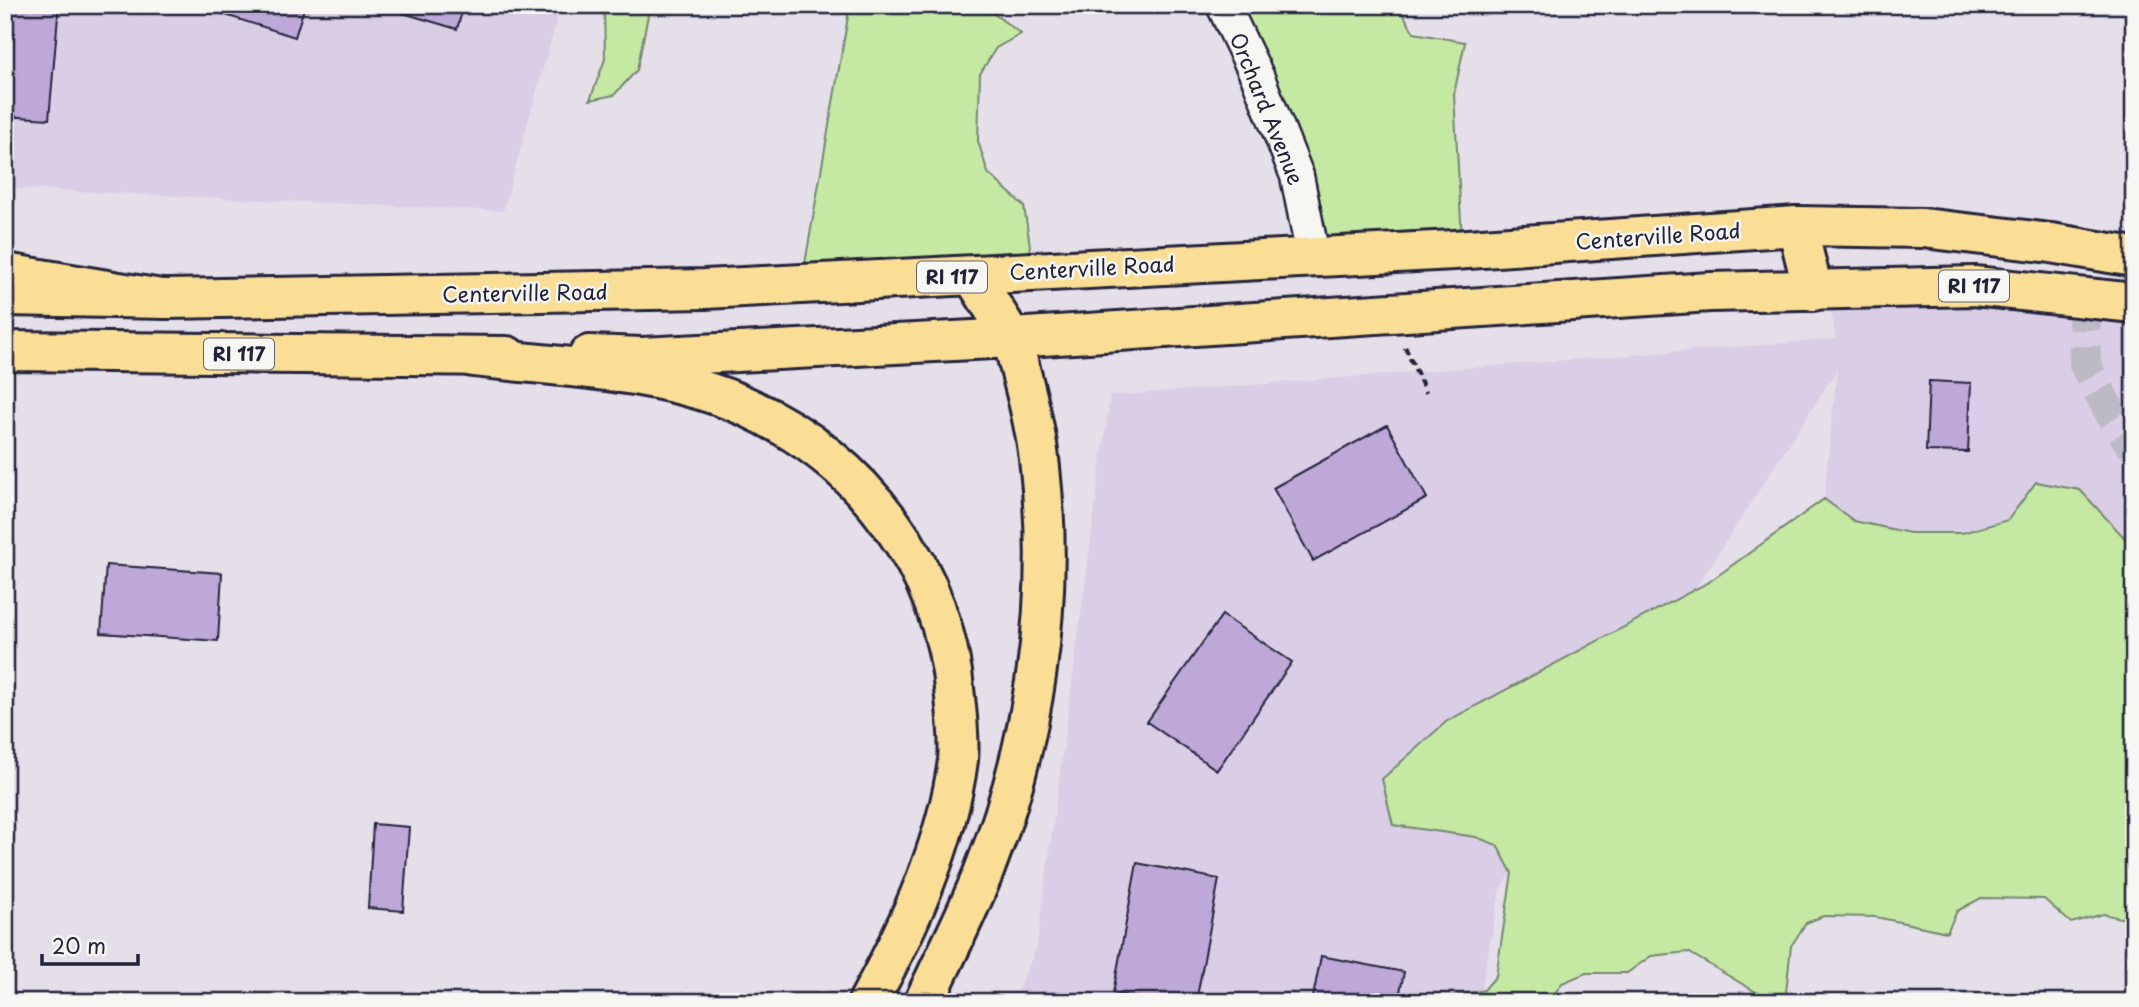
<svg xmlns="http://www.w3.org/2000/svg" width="2139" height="1007" font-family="'Playpen Sans',sans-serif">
<rect width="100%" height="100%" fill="#e5dfea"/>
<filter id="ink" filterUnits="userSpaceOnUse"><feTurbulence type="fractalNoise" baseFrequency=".0143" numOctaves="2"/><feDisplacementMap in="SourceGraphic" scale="14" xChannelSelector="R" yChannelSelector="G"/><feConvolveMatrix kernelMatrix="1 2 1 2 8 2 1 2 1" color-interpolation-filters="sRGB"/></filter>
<g filter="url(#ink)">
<g fill="#d9cee5">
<path d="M5,5H561L503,211L5,188Z"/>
<path d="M1827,289L2134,300V548L2080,490L2008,520L1962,533H1910L1854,521L1824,499L1837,370L1500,890L1479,1002H1013L1037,946L1110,396L1836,339Z"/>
</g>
<g fill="#c5e9a3" stroke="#74866f" stroke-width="2">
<path d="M604,5H650L637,70L614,95L590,100L605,59Z"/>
<path d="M850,5H982L1021,34L996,48L980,74L978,141L988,173L1024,206L1033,266L802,281Z"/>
<path d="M1226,5H1398L1414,33L1465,42L1454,94L1462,240L1319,251Z"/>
<path d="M2036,482L2080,490L2134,548V921L2103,914L2071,923L2044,899L1981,898L1957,911L1947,932L1876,917L1823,916L1806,923L1791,946L1785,1002H1773L1688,952L1651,956L1627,973H1586L1562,983L1549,1002H1447V998L1484,990L1496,976L1512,873L1497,845L1476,837L1393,825L1382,779L1447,721L1709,582L1824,499L1854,521L1910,533H1962L2008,520Z"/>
</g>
<g fill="#bda8d8" stroke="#22223b" stroke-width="2">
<path d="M5,5H59L49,119L5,116Z"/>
<path d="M194,5H305L295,37Z"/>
<path d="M376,5H464L457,29Z"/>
<path d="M1929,381L1971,383L1968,452L1926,451Z"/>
<path d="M1387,425L1427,498L1313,561L1273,488Z"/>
<path d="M106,565L222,573L218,641L101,633Z"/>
<path d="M1222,615L1292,662L1217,770L1147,722Z"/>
<path d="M373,824L409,827L403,911L368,908Z"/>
<path d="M1137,863L1219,879L1196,1002H1158L1113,993Z"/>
<path d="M1321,956L1404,972L1398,1002H1312Z"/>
</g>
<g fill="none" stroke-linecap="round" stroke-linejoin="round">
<path stroke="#beb9c7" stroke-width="32" stroke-dasharray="32 16" stroke-linecap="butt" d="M2084,298L2085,364L2112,416L2134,448"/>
<defs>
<path id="minor" d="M1223,5L1258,78L1297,176L1313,256"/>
<g id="major">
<path d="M1797,226L1813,291"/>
<path d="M973,276L1012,338"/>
<path d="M5,296L167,299L705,289L1454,250L1797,226L1923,228L2051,243L2134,257"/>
<path d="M5,351L507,356"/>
<path d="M589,355L642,357L1012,338L1710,292L1974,286L2134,303"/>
</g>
<g id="highway">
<path d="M5,273L155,298"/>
<path d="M473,357C565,368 662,369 747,407C865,461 944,568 955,697C957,718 960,740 958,760C947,844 908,928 868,1002"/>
<path d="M924,1002C944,959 966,916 984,871C1034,745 1055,604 1040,468C1036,425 1023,381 1012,338"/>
</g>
</defs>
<use href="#minor" stroke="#22223b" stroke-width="37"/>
<use href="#major" stroke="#22223b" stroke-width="44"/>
<use href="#highway" stroke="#22223b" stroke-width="44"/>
<path stroke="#22223b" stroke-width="4.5" stroke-dasharray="7 5" stroke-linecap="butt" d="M1405,347L1426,393"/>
<use href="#minor" stroke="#f6f6f2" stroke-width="32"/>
<use href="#major" stroke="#fbde96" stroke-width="38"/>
<use href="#highway" stroke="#fbde96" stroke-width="38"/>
</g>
</g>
<g text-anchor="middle" stroke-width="5" stroke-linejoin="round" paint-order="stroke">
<g fill="#f6f6f2" stroke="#626272" stroke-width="2">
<rect x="917" y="261.5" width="70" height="31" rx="5"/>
<rect x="1939" y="270.5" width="70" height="31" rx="5"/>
<rect x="204" y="338.5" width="70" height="31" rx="5"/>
</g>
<g font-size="19" font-weight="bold" fill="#22223b">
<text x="952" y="284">RI 117</text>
<text x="1974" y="293">RI 117</text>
<text x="239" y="361">RI 117</text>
</g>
<g font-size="21" fill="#22223b" stroke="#f6f6f2">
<text transform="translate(1266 109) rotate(68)" y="7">Orchard Avenue</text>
<text transform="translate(1658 237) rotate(-4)" y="7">Centerville Road</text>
<text transform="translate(1092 269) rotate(-3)" y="7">Centerville Road</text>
<text transform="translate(525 294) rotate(-1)" y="7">Centerville Road</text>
</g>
</g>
<rect width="2139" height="1007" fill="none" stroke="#f6f6f2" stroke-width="28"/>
<rect x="14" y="14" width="2111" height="979" fill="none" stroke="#22223b" stroke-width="2.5" filter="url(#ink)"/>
<path d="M42 954v10h96v-10" fill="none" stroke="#22223b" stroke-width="3.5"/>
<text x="52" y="954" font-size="21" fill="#22223b" stroke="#f6f6f2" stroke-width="5" paint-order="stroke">20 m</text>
</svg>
